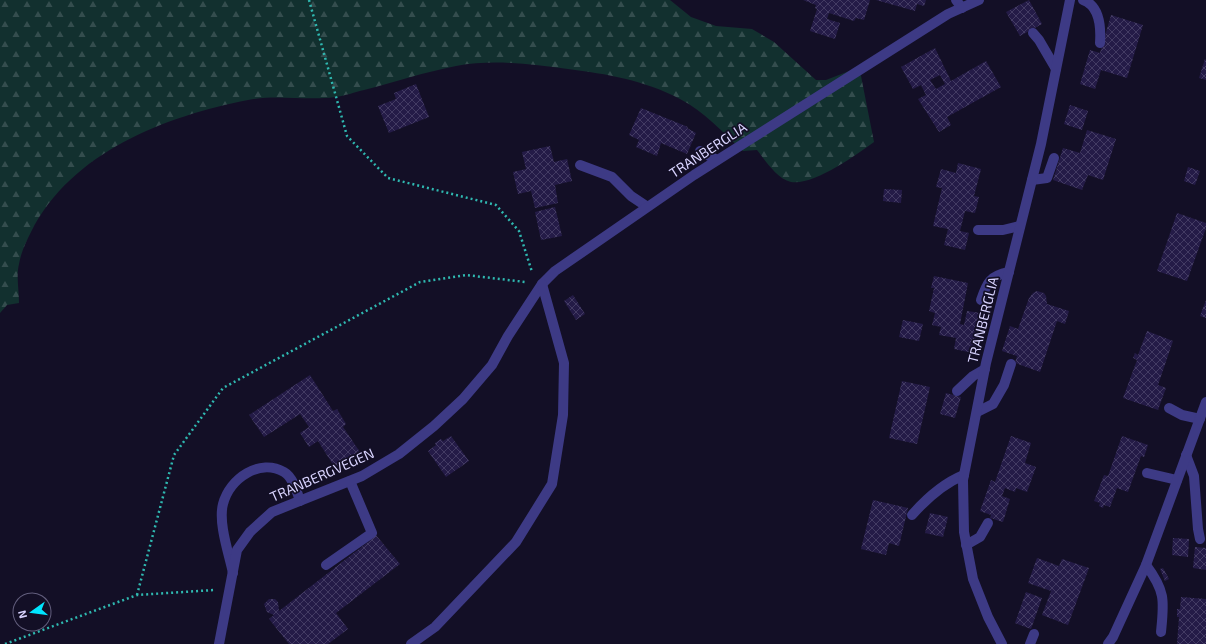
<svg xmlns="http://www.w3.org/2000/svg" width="1206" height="644" font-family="'Exo 2',sans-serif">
<defs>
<pattern id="forest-firs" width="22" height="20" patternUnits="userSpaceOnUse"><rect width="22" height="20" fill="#12302f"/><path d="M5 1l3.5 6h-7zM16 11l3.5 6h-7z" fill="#344d4e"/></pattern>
<pattern id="building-cross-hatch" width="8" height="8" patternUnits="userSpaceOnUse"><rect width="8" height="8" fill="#241b47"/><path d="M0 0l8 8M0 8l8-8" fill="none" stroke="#433b63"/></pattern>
</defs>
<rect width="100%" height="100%" fill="#130f26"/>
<path fill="url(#forest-firs)" d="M0,0H670L691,17L716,26L752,29L774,42L816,80H826L857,68L861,76L874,142C856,155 813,186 791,182C777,179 765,160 757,150L743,151C723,133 704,111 680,99C644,80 607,74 568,69C531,64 493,59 456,66C425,72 395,82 364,90C355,92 345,96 335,97C307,101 276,94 248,100C166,116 71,152 31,232C26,242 21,252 19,264C16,276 19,290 19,303L7,305L0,313Z"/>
<g fill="url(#building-cross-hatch)" fill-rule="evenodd">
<path d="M803,0H870L864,20L856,18L854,21L829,13L827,19L840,23L835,39L810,31L817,9L815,8L816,5Z"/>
<path d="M876,0H926L924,6L917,4L915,11Z"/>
<path d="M1029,0L1042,24L1020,36L1006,12Z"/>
<path d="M1111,15L1143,25L1127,78L1101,70L1095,89L1080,84L1090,50L1100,53Z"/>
<path d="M935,48L951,81L986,61L1001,87L947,117L951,125L939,132L918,99L926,95L921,85L913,89L901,67ZM940,75L945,84L936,89L930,80Z"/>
<path d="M1205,59L1206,60V80L1199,78Z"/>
<path d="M416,84L429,117L389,133L378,106L396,99L394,93Z"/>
<path d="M1070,105L1088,111L1082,130L1064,124Z"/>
<path d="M641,108L688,127L687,128L696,133L687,154L661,143L657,156L636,147L639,140L629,135Z"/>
<path d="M1087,130L1116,139L1103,180L1088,175L1082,190L1053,180L1063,148L1080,153Z"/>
<path d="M550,146L554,162L567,159L572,181L555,185L558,203L535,208L531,191L518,194L513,172L526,169L522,152Z"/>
<path d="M958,163L981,169L974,196L979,197L975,213L965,211L960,231L969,233L965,250L944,245L948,229L933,226L942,188L936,187L941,169L956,173Z"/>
<path d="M1188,167L1200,171L1195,185L1184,181Z"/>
<path d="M884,189L902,190L901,203L883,201Z"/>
<path d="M555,207L562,236L541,240L535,212Z"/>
<path d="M1177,213L1206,223V228L1187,281L1157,271Z"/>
<path d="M934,276L968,283L960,324L964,325L967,311L981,313L973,353L954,349L956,338L939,335L941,327L932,325L935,313L929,311L934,288H931Z"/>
<path d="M1037,291L1044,293L1046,296L1047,304L1069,311L1065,324L1057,321L1040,372L1015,363L1017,356L1002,351L1010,326L1018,329L1029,298L1033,293Z"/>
<path d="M573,295L585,314L576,320L564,301Z"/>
<path d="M1206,300V318L1200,316Z"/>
<path d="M903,320L923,324L919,341L899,337Z"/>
<path d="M1147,331L1173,341L1158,385L1166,388L1158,410L1123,398L1137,360L1133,358L1135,353L1138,355Z"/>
<path d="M310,375L333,411L337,409L346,424L343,427L362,455L337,471L318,441L309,447L300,433L309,427L300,414L264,437L249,415Z"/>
<path d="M902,381L930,387L917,444L889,438Z"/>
<path d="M946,393L961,397L955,418L940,414Z"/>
<path d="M451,436L469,461L446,477L428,451L436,445L435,443L441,439L443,441Z"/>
<path d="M1011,436L1031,443L1025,463L1036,467L1027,492L1016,488L1015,492L1005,488L1002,496L1010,499L1003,522L990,518L991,515L980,511L991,480L995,482Z"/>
<path d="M1122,436L1148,445L1144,457L1141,456L1128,492L1117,488L1110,507L1104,505L1103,508L1099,506L1100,503L1094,501L1104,475L1108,476Z"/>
<path d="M873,500L908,508L899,546L889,543L886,555L861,549Z"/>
<path d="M930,513L948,517L943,537L925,533Z"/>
<path d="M375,534L400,564L336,613L348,629L328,644H289L269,619L274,615L267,612L264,604L269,599H275L278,602L279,611L372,539L370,537Z"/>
<path d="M1173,538L1189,539L1188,557L1172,555Z"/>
<path d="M1195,547L1206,548V570L1193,568Z"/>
<path d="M1037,558L1059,566L1062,559L1089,568L1068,625L1042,615L1051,591L1028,583Z"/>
<path d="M1163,568L1169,579L1165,581L1160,569Z"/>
<path d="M1026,592L1042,598L1031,629L1015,623Z"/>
<path d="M1181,597L1206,599V644H1177L1179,617H1177V609H1180Z"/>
</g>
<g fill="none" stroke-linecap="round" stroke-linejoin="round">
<g stroke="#2fb8b0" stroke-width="2.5" stroke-dasharray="2 3" stroke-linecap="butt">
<path d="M309,0L347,136L388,178L496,205L519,231L532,272"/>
<path d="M137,595L174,455L223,388L420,282L466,275L525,282"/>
<path d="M5,644L137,595L214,590"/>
</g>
<g stroke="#3d3a85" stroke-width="10">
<path d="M956,0L962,8"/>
<path d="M1083,0C1100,6 1101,28 1100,43"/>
<path d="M1033,33L1039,40L1056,69"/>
<path d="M700,151L717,160"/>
<path d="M580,165L612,177L631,196L646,206"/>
<path d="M1032,180L1047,178L1054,158"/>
<path d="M978,230H1003L1020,226"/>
<path d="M981,300C987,282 990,276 1009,272"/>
<path d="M957,391L973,376L985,369"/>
<path d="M1169,408L1182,415L1200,419"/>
<path d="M977,412L993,404L1004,385L1011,364"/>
<path d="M1186,455L1194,476L1198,529L1200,539"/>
<path d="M1147,473L1177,480"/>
<path d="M912,515C927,498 944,483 964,475"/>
<path d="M966,545L980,537L988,523"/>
<path d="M326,565L372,533L350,481"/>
<path d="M1146,565C1166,592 1164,601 1161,632"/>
<path d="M233,573C229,554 218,523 223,504C230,478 260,458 284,472C293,477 297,492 300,501"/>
<path d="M1030,644L1034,634"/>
</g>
<g stroke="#3d3a85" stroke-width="10">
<path d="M219,644L237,550L250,532L272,512L362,476L399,454L434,426L463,399L492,365L508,336L542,284L555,271L694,175L948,14L979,0"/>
<path d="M411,644L435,627L516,542L552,484L563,415L564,363L542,284"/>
<path d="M1002,644L988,617L973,579L964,532L963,480L986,363L1041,144L1070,0"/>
<path d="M1108,644L1113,637L1146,565L1206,402"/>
</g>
</g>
<g text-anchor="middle" stroke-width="3.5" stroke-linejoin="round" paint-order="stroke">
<g font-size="14" fill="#d9d4ff" stroke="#130f26">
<text transform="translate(708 150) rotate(-33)" y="5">TRANBERGLIA</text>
<text transform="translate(983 320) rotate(-76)" y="5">TRANBERGLIA</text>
<text transform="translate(322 475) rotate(-24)" y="5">TRANBERGVEGEN</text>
</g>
</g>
<g transform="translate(32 612) rotate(256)"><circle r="19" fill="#130f26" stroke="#625e7d"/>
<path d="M0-3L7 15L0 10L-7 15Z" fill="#00e5ff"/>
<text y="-6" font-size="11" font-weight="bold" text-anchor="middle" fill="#d9d4ff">N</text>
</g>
</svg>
